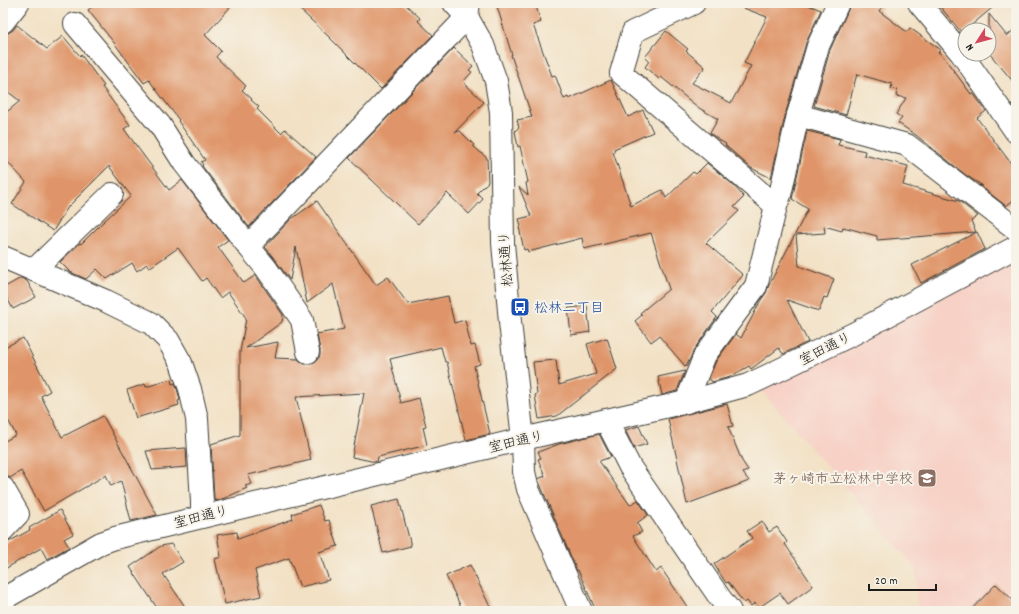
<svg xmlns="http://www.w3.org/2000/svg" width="1019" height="614" font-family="Dekko,'Klee One',sans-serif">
<rect width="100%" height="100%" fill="#f7f3e8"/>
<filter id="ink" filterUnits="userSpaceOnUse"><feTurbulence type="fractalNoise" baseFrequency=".025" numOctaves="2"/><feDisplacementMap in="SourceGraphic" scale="8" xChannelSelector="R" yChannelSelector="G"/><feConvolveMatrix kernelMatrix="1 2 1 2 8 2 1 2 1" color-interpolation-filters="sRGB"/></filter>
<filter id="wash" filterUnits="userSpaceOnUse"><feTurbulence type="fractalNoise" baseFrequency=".012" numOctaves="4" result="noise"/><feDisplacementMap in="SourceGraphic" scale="16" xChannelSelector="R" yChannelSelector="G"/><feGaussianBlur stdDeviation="0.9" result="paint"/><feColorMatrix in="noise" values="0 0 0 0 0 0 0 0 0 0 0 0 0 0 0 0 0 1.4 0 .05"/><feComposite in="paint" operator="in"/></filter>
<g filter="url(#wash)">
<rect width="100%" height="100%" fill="#f2e1c5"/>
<path fill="#f7d1c6" d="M1016,259V611H917L916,568L760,389Z"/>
<g id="blocks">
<g fill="#df9569">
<path d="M97,3H234L205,35L221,51L216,57L246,86L242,90L252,99L251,100L259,107L257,109L281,133L285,129L316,157L249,227L202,166L203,165L201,162L205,160L178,121L179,120L149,80L144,83L115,44L88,10Z"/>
<path d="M293,3H404L420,18L418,21L433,35L381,89L328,36Z"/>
<path d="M496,3H535L541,22L533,25L552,76L555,75L564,99L568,97L569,99L611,80L628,117L643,110L653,132L614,149L615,151L613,152L631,206L662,190L666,198L693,172L696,174L707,163L731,183L744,197L734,207L739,211L706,243L743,275L712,312L717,317L695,348L686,367L659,336L651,342L635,321L642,315L640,313L669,289L651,233L584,249L582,238L528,252L527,249L524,250L519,227L521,226L519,219L531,216L519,187L528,195L526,183L528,182L520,146L518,147L515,131L519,127L517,120L532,117L511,55H512Z"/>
<path d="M733,3H803L821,10L806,43L786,112L771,178L751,168L725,145L726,144L719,140L710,133L718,119L699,108L661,77L659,79L645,67L649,61L645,57L666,31L688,49L686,51L705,67L692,83L731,103L751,66L744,63L767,17L733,4Z"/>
<path d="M850,3H885L879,11L907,32L910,28L941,50L938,52L942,55L971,94L973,93L986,111L977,118L1016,170V198L1006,206L979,185L983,186L967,176L916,135L898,123L902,118L896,114L906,98L896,96L897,90L891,89L892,84L857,74L846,115L814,106L830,50L849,8Z"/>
<path d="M937,3H998L962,33Z"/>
<path d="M989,14L1007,36L1016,28V85L989,53Z"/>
<path d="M17,25L47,49L63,36L80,56L81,55L104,86L102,87L130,125L124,129L169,190L182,180L228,240L218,247L244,283L256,275V276L283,315L282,322L246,348L278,342L275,358L298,359L304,364H310L316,361L320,356V350L317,334L344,329L333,284L307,303L296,247L290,280L276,261L265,247L290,220L317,201L376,285L388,277L408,304L448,296L454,323L465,320L471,346L475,345L480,364L474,366L490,434L466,440L447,362H445L441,347L390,359L401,403L419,398L426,426L423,427L427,445L378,457L377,462H376L352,457L364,393L296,397L311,460L248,475L252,484L245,486L247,488L225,498L216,501L214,498L211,444L240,435V352L246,318L228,292L220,298L206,278L202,281L178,248L149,268L147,264L137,271L132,263L107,279L97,269L86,279L70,272L60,262L80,243L81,244L103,222L131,196L109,166L68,207L53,231L12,204L26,182L3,157V115L20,101L3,88V34L8,33L13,30Z"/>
<path d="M454,48L473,66L469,70L472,72L463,82L484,102L455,132L460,131L474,145L473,146L487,158L488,182L477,193L483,199L469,214L447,193L418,224L349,158Z"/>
<path d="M807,131L840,139L838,145L865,151L864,155L908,166L903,185L959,201L978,216L971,221L976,232L877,240V236L843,227L842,231L824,226L825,233L796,235L799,266L834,279L827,298L824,297L819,311L787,300L808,342L783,354L779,348L751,369L749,366L730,377L712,382L709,378L716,361L736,334L741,338L761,300L766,293L769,285L808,209L792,199Z"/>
<path d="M977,232L985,249L921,283L912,265Z"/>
<path d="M21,278L27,281L36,297L13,309L3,291V288Z"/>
<path d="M587,306L590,332L571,335L568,308Z"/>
<path d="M23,338L50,391L41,396L62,437L103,416L157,515L131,521L121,481L111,486L106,475L44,511L21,471L10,478L8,477L3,469V442L16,435L3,411V348Z"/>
<path d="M607,338L617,369L557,416L539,419L535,395L537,394L533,362L556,360L559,385L596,374L587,344Z"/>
<path d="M685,371L677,391L662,395L658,377Z"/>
<path d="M171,379L172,384L175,383L178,392L180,400L178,401L179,405L136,418L127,390L145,384L146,387Z"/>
<path d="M727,404L733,426L728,427L742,461L748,470L743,473L749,481L687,504L668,419Z"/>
<path d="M639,426L647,444L634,448L625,430Z"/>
<path d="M599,434L611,457L599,461L630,505L638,500L648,515L637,523L642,532L633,536L656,572L661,568L690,611H596L578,570L577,571L540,484L538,479L545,476L538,459L541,458L538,452L559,444Z"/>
<path d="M186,448L187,467L152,470L146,451Z"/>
<path d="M399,499L411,546L383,553L371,506Z"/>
<path d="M319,505L325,521L329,520L338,546L319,552L329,580L300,587L289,558L255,570L261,596L225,604L215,559L221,557L217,535L237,532L238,539L293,519L292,514Z"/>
<path d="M60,510L73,534L64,539L69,547L47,559L41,548L3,570V545L30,530L29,528Z"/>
<path d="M762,521L769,532L777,527L787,542L785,544L813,586L788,604L780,593L758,608L755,603L751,606L747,601L744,603L728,582L726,583L714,564L752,538L747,531Z"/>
<path d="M171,544L183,562L163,574L188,611H159L130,567L161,546Z"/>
<path d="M470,565L492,611H463L446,576Z"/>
<path d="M996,584L1016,603V611H970Z"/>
</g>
</g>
</g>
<g filter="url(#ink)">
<use href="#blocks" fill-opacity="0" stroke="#3c3a35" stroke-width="1"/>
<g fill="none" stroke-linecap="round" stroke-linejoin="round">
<defs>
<g id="minor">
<path d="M454,3L467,17L483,45L496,81L501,112L503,243L510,322L523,439L524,472L528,489L581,611"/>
<path d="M694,3L633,32L621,73L776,206"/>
<path d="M919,3L961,53L1016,132"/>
<path d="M3,22L18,3"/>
<path d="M75,24L160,125L184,163L248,246L266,268L302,320L308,352"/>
<path d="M798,115L907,145L1016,229"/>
<path d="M248,246L467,17L469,3"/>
<path d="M3,257L106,301L151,323L168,340L181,363L190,389L197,419L202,502V516"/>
<path d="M34,270L112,194"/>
<path d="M686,402L705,355L756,286L776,206L780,195L798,115L818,46L838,3"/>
<path d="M606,420L630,467L720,598L730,611"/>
<path d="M3,488L18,514L3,530"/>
<path d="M3,599L101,543L115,538L523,439L686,402L748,385L767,376L855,333L1016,247"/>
</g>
</defs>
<use href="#minor" stroke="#3c3a35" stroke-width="24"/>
<use href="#minor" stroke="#fff" stroke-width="22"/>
</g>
</g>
<defs>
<symbol id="bus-square" viewBox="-11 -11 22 22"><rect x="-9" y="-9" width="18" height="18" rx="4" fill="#1a4fb4" stroke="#f7f3e8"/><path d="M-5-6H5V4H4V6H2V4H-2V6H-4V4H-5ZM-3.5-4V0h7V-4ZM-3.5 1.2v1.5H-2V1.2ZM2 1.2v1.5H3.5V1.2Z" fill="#fff"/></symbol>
<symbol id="school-square" viewBox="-11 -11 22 22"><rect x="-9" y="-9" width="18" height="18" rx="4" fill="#8d6e63" stroke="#f7f3e8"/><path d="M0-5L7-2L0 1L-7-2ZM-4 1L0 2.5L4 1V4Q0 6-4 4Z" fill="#fff"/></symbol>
</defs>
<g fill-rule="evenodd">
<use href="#bus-square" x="509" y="296" width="22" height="22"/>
<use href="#school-square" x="916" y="467" width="22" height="22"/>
</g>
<g text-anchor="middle" stroke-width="4" stroke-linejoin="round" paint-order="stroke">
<g font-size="14" fill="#1c1c1c" stroke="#f7f3e8">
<text transform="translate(505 259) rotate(-94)" y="5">松林通り</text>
<text transform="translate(825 348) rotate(-27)" y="5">室田通り</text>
<text transform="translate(516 441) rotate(-13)" y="5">室田通り</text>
<text transform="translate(201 516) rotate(-14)" y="5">室田通り</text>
</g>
<g font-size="14" fill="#164399" stroke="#f7f3e8" text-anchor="start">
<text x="534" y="312">松林二丁目</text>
</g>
<g font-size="14" fill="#785e54" stroke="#f7f3e8" text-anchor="end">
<text x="913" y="483">茅ヶ崎市立松林中学校</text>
</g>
</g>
<rect width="1019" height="614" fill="none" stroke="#f7f3e8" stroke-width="16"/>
<g transform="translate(977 42) rotate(234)"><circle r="19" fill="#f7f3e8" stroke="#9f9d96"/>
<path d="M0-3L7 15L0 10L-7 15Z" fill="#d1495b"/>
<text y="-6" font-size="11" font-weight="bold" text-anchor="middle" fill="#1c1c1c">N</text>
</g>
<path d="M869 584v6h67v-6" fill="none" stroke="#1c1c1c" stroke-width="2"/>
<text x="875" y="584" font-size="12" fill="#1c1c1c" stroke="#f7f3e8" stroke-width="3" paint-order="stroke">20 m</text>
</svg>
